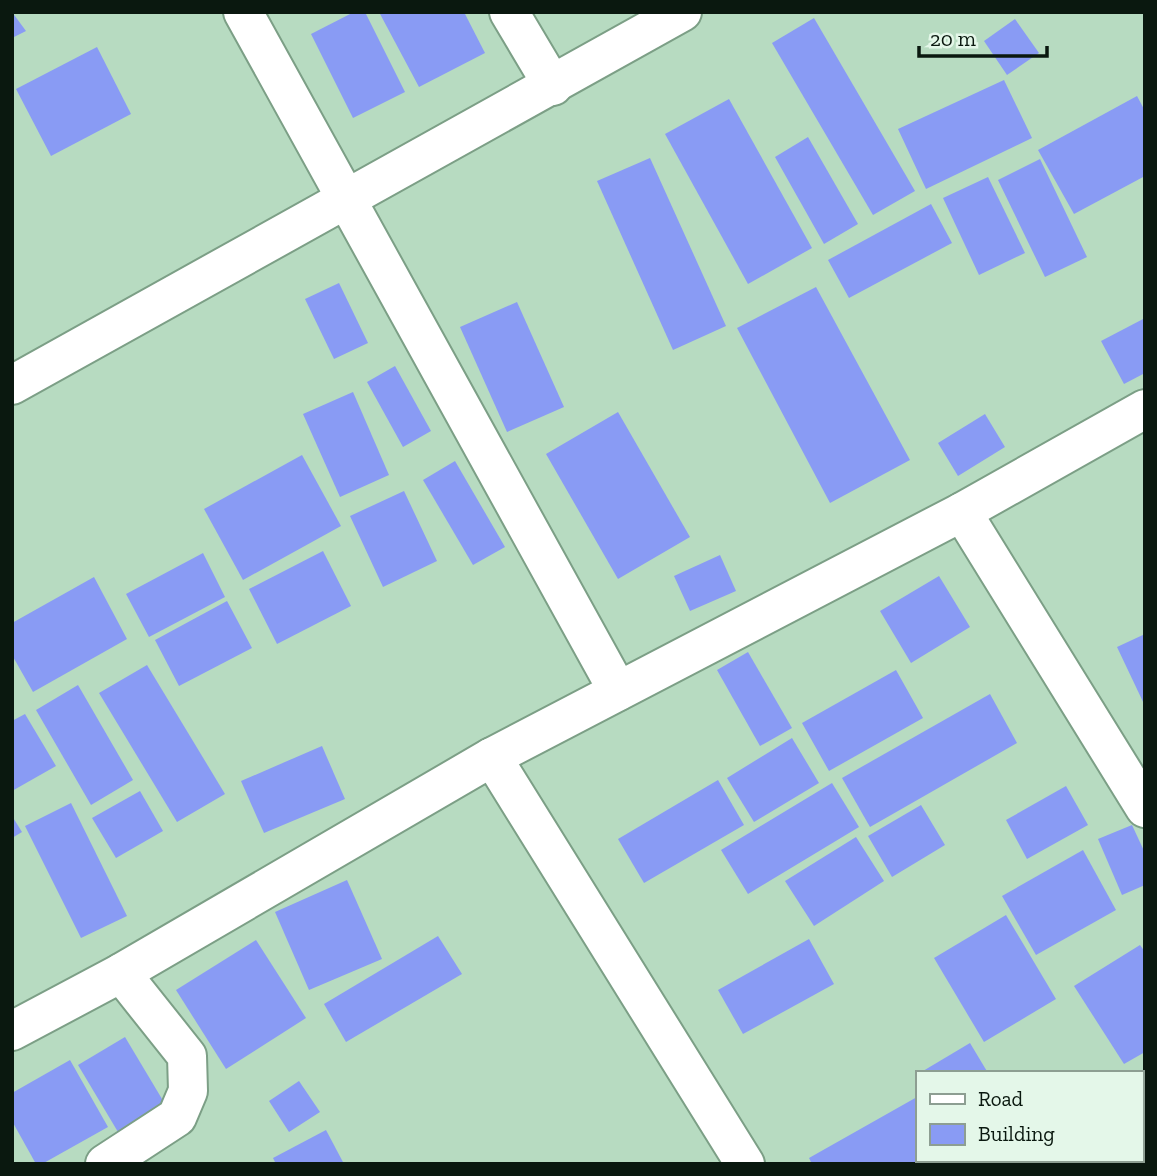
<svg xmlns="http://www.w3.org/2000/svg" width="1157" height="1176" font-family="'Zilla Slab',serif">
<rect width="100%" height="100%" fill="#b7dbc1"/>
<g fill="#899bf4">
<path d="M12,12L26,31L12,38Z"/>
<path d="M354,12H365L405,92L353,118L311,34Z"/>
<path d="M379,12H464L485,53L419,87Z"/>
<path d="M814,18L915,191L873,215L772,43Z"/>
<path d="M1015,19L1039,53L1007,75L984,41Z"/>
<path d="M97,47L131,114L51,156L16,89Z"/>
<path d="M1004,80L1032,138L926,189L898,129Z"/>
<path d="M1137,96L1145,111V176L1074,214L1038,150Z"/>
<path d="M729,99L812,248L748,284L665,134Z"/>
<path d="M808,137L858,224L824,244L775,157Z"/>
<path d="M650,158L726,326L673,350L597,181Z"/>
<path d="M1040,159L1087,257L1045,277L998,180Z"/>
<path d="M988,177L1025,253L979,275L943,198Z"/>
<path d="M931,204L952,243L849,298L828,260Z"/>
<path d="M339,283L368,343L334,359L305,299Z"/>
<path d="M816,287L910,460L830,503L737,328Z"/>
<path d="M517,302L564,407L507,432L460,327Z"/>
<path d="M1145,318V373L1124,384L1101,341Z"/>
<path d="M395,366L431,431L403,447L367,382Z"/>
<path d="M353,392L389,475L340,497L303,414Z"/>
<path d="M618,412L690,537L618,579L546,454Z"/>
<path d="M985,414L1005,447L958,476L938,443Z"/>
<path d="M302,455L341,526L243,580L204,509Z"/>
<path d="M455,461L505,547L473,565L423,480Z"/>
<path d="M404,491L437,561L383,587L350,516Z"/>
<path d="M323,551L351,606L277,644L249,589Z"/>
<path d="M203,553L225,597L149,637L126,594Z"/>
<path d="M720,555L736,591L690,611L674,576Z"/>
<path d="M939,576L970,627L911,663L880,611Z"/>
<path d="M94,577L127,639L33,692L12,655V623Z"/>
<path d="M227,601L252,648L179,686L155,640Z"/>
<path d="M1145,634V706L1117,647Z"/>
<path d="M748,652L792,728L760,746L717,670Z"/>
<path d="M147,665L225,794L177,822L99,693Z"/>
<path d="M896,670L923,718L829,771L802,723Z"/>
<path d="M78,685L133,780L91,805L36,710Z"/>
<path d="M990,694L1017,743L870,827L842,778Z"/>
<path d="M25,714L56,766L12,791V721Z"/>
<path d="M792,738L819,783L754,822L727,778Z"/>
<path d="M322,746L345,799L264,833L241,781Z"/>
<path d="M718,780L744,825L644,883L618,839Z"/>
<path d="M832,783L859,827L748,894L721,850Z"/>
<path d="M1066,786L1088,825L1027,859L1006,820Z"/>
<path d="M140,791L163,831L116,858L92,818Z"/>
<path d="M71,803L127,916L81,938L25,826Z"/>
<path d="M921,805L945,845L892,877L868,836Z"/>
<path d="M12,816L22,832L12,838Z"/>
<path d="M1132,825L1145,853V885L1122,895L1098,839Z"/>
<path d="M856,837L884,881L814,926L785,881Z"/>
<path d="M1083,850L1116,910L1036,955L1002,896Z"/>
<path d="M347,880L382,959L309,990L275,912Z"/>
<path d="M1006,915L1056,999L984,1042L934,958Z"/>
<path d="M438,936L462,974L346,1042L324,1004Z"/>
<path d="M809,939L834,984L743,1034L718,990Z"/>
<path d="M256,940L306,1018L226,1069L176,990Z"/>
<path d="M1140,945L1145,952V1052L1124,1064L1074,986Z"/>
<path d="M125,1037L168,1109L121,1137L78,1065Z"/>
<path d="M970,1043L988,1073H924L923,1071Z"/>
<path d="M70,1060L108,1127L42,1164H36L12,1121V1093Z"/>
<path d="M299,1081L320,1112L289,1132L269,1101Z"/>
<path d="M917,1097V1160H949L943,1164H812L809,1158Z"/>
<path d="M326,1130L344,1164H276L273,1158Z"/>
</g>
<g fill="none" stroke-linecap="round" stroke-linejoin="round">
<defs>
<g id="minor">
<path d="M243,12L618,691"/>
<path d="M509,12L553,86"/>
<path d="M12,385L682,12"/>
<path d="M962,512L1145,808"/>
<path d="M492,757L745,1164"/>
<path d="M12,1031L121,973L492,757L962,512L1145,409"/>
<path d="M1141,1129L1145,1126"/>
<path d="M105,1164L177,1117L188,1091L187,1056L121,973"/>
<path d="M1087,1164L1092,1160"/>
</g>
</defs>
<use href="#minor" stroke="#7c9f86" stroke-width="42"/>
<use href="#minor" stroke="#fff" stroke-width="38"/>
</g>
<rect width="1157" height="1176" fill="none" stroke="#0a180f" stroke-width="28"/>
<rect x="916" y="1071" width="228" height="91" fill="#e4f7e9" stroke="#8d9e92" stroke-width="2"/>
<rect x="930" y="1094" width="35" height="10" fill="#ffffff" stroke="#8d9e92" stroke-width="2"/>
<text x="978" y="1106" font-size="21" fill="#0a180f">Road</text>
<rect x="930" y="1124" width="35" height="21" fill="#899bf4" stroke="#8d9e92" stroke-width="2"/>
<text x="978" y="1141" font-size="21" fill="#0a180f">Building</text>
<path d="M919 46v10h128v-10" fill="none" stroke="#0a180f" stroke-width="3.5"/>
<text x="930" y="46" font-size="21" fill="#0a180f" stroke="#e4f7e9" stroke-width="5" paint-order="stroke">20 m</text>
</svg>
